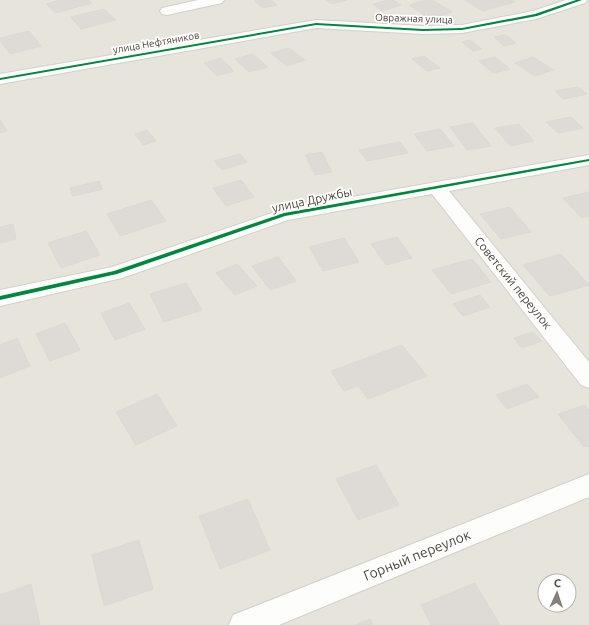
<svg xmlns="http://www.w3.org/2000/svg" width="589" height="625" font-family="Ubuntu,sans-serif">
<rect width="100%" height="100%" fill="#f4f2ee"/>
<path fill="#e7e4dc" fill-rule="evenodd" d="M0,0H589V625H0ZM545,581H569V605H545Z"/>
<g fill="#dedbd6" stroke="#dcd9d4">
<path d="M60,0H88L92,3L56,13L46,4Z"/>
<path d="M271,0L277,5L263,8L255,1Z"/>
<path d="M326,0H347L332,4Z"/>
<path d="M388,0H393L401,5L382,11L373,4Z"/>
<path d="M426,0H432L452,12L430,19L409,5Z"/>
<path d="M465,0H513L515,2L483,11Z"/>
<path d="M104,9L116,20L81,29L71,17Z"/>
<path d="M29,31L41,46L10,54L0,41V38Z"/>
<path d="M506,35L516,43L504,46L494,37Z"/>
<path d="M470,40L482,49L473,51L462,42Z"/>
<path d="M289,48L305,60L287,66L271,53Z"/>
<path d="M253,54L268,67L249,72L235,59Z"/>
<path d="M424,56L440,68L427,71L412,59Z"/>
<path d="M495,57L510,69L494,73L479,61Z"/>
<path d="M533,57L553,70L535,76L515,63Z"/>
<path d="M221,58L234,71L217,76L204,63Z"/>
<path d="M578,87L587,94L563,99L555,91Z"/>
<path d="M571,117L583,128L558,133L546,122Z"/>
<path d="M0,120L7,131L0,133Z"/>
<path d="M473,123L491,146L467,150L450,127Z"/>
<path d="M519,124L534,141L510,146L495,128Z"/>
<path d="M440,129L454,146L427,151L414,134Z"/>
<path d="M147,130L156,141L143,145L135,134Z"/>
<path d="M400,142L408,153L367,161L359,150Z"/>
<path d="M322,152L332,172L315,175L305,155Z"/>
<path d="M240,154L247,162L222,170L214,161Z"/>
<path d="M241,180L254,197L226,206L213,188Z"/>
<path d="M99,181L103,189L73,196L70,188Z"/>
<path d="M589,192V216L582,218L563,198Z"/>
<path d="M151,200L166,221L120,236L107,214Z"/>
<path d="M510,207L531,232L501,239L480,214Z"/>
<path d="M13,224L16,239L0,243V227Z"/>
<path d="M86,231L100,255L61,268L48,243Z"/>
<path d="M397,237L412,258L386,265L371,244Z"/>
<path d="M344,238L359,262L323,271L309,247Z"/>
<path d="M561,254L589,285L550,296L523,265Z"/>
<path d="M278,257L296,281L270,290L252,266Z"/>
<path d="M472,259L491,282L451,294L432,270Z"/>
<path d="M237,264L257,286L235,295L216,273Z"/>
<path d="M186,283L202,310L164,322L150,294Z"/>
<path d="M480,295L490,307L463,316L453,304Z"/>
<path d="M129,303L145,329L115,340L101,313Z"/>
<path d="M65,323L80,350L50,361L36,334Z"/>
<path d="M533,332L542,341L522,348L514,338Z"/>
<path d="M17,338L30,366L0,378V345Z"/>
<path d="M402,345L427,376L368,399L358,386L344,391L331,371Z"/>
<path d="M527,384L539,397L507,409L496,395Z"/>
<path d="M157,394L177,426L136,445L116,412Z"/>
<path d="M585,405L589,410V446L584,447L558,414Z"/>
<path d="M376,465L399,505L358,520L336,479Z"/>
<path d="M248,499L270,550L220,569L199,516Z"/>
<path d="M139,540L153,589L104,606L92,555Z"/>
<path d="M475,583L500,625H431L421,605Z"/>
<path d="M31,584L40,625H0V595Z"/>
<path d="M370,619L373,625H355Z"/>
</g>
<g fill="none" stroke-linecap="round" stroke-linejoin="round">
<defs>
<g id="street">
<path d="M198,0H224L222,3L167,15L162,14L160,11L162,8Z"/>
<path d="M566,0H587L585,3L536,19L462,33L423,34L316,28L0,84V74L316,20L423,26L462,25L533,11Z"/>
<path d="M589,155V165L449,191L589,362V388L581,385L432,194L288,220L122,278L0,306V290L112,267L284,209Z"/>
<path d="M589,474V497L279,625H229L233,615Z"/>
</g>
</defs>
<use href="#street" stroke="#d2d0cb" stroke-width="2"/>
<use href="#street" fill="#fdfdfc" fill-rule="evenodd"/>
<defs>
<g id="cycleway">
<path d="M576,0H582L537,16L462,30L423,31L316,25L0,80V78L316,23L423,29L462,28L535,14Z"/>
<path d="M589,159V161L285,216L117,274L0,300V296L114,271L284,213Z"/>
</g>
</defs>
<use href="#cycleway" stroke="#fff" stroke-width="2"/>
<use href="#cycleway" fill="#00873e" fill-rule="evenodd"/>
</g>
<g text-anchor="middle" stroke-width="3.5" stroke-linejoin="round" paint-order="stroke">
<g font-size="10" fill="#4b4439" stroke="#fff">
<text transform="translate(414 18) rotate(2)" y="4">Овражная улица</text>
<text transform="translate(156 42) rotate(-10)" y="4">улица Нефтяников</text>
</g>
<g font-size="12" fill="#4b4439" stroke="#fff">
<text transform="translate(312 200) rotate(-12)" y="4">улица Дружбы</text>
<text transform="translate(513 283) rotate(51)" y="4">Советский переулок</text>
</g>
<g font-size="14" fill="#4b4439" stroke="#fff">
<text transform="translate(417 555) rotate(-22)" y="5">Горный переулок</text>
</g>
</g>
<g transform="translate(557 593) rotate(3)"><circle r="19" fill="#ffffff" stroke="#b7b4b0"/>
<path d="M0-3L7 15L0 10L-7 15Z" fill="#868178"/>
<text y="-6" font-size="11" font-weight="bold" text-anchor="middle" fill="#4b4439">С</text>
</g>
</svg>
